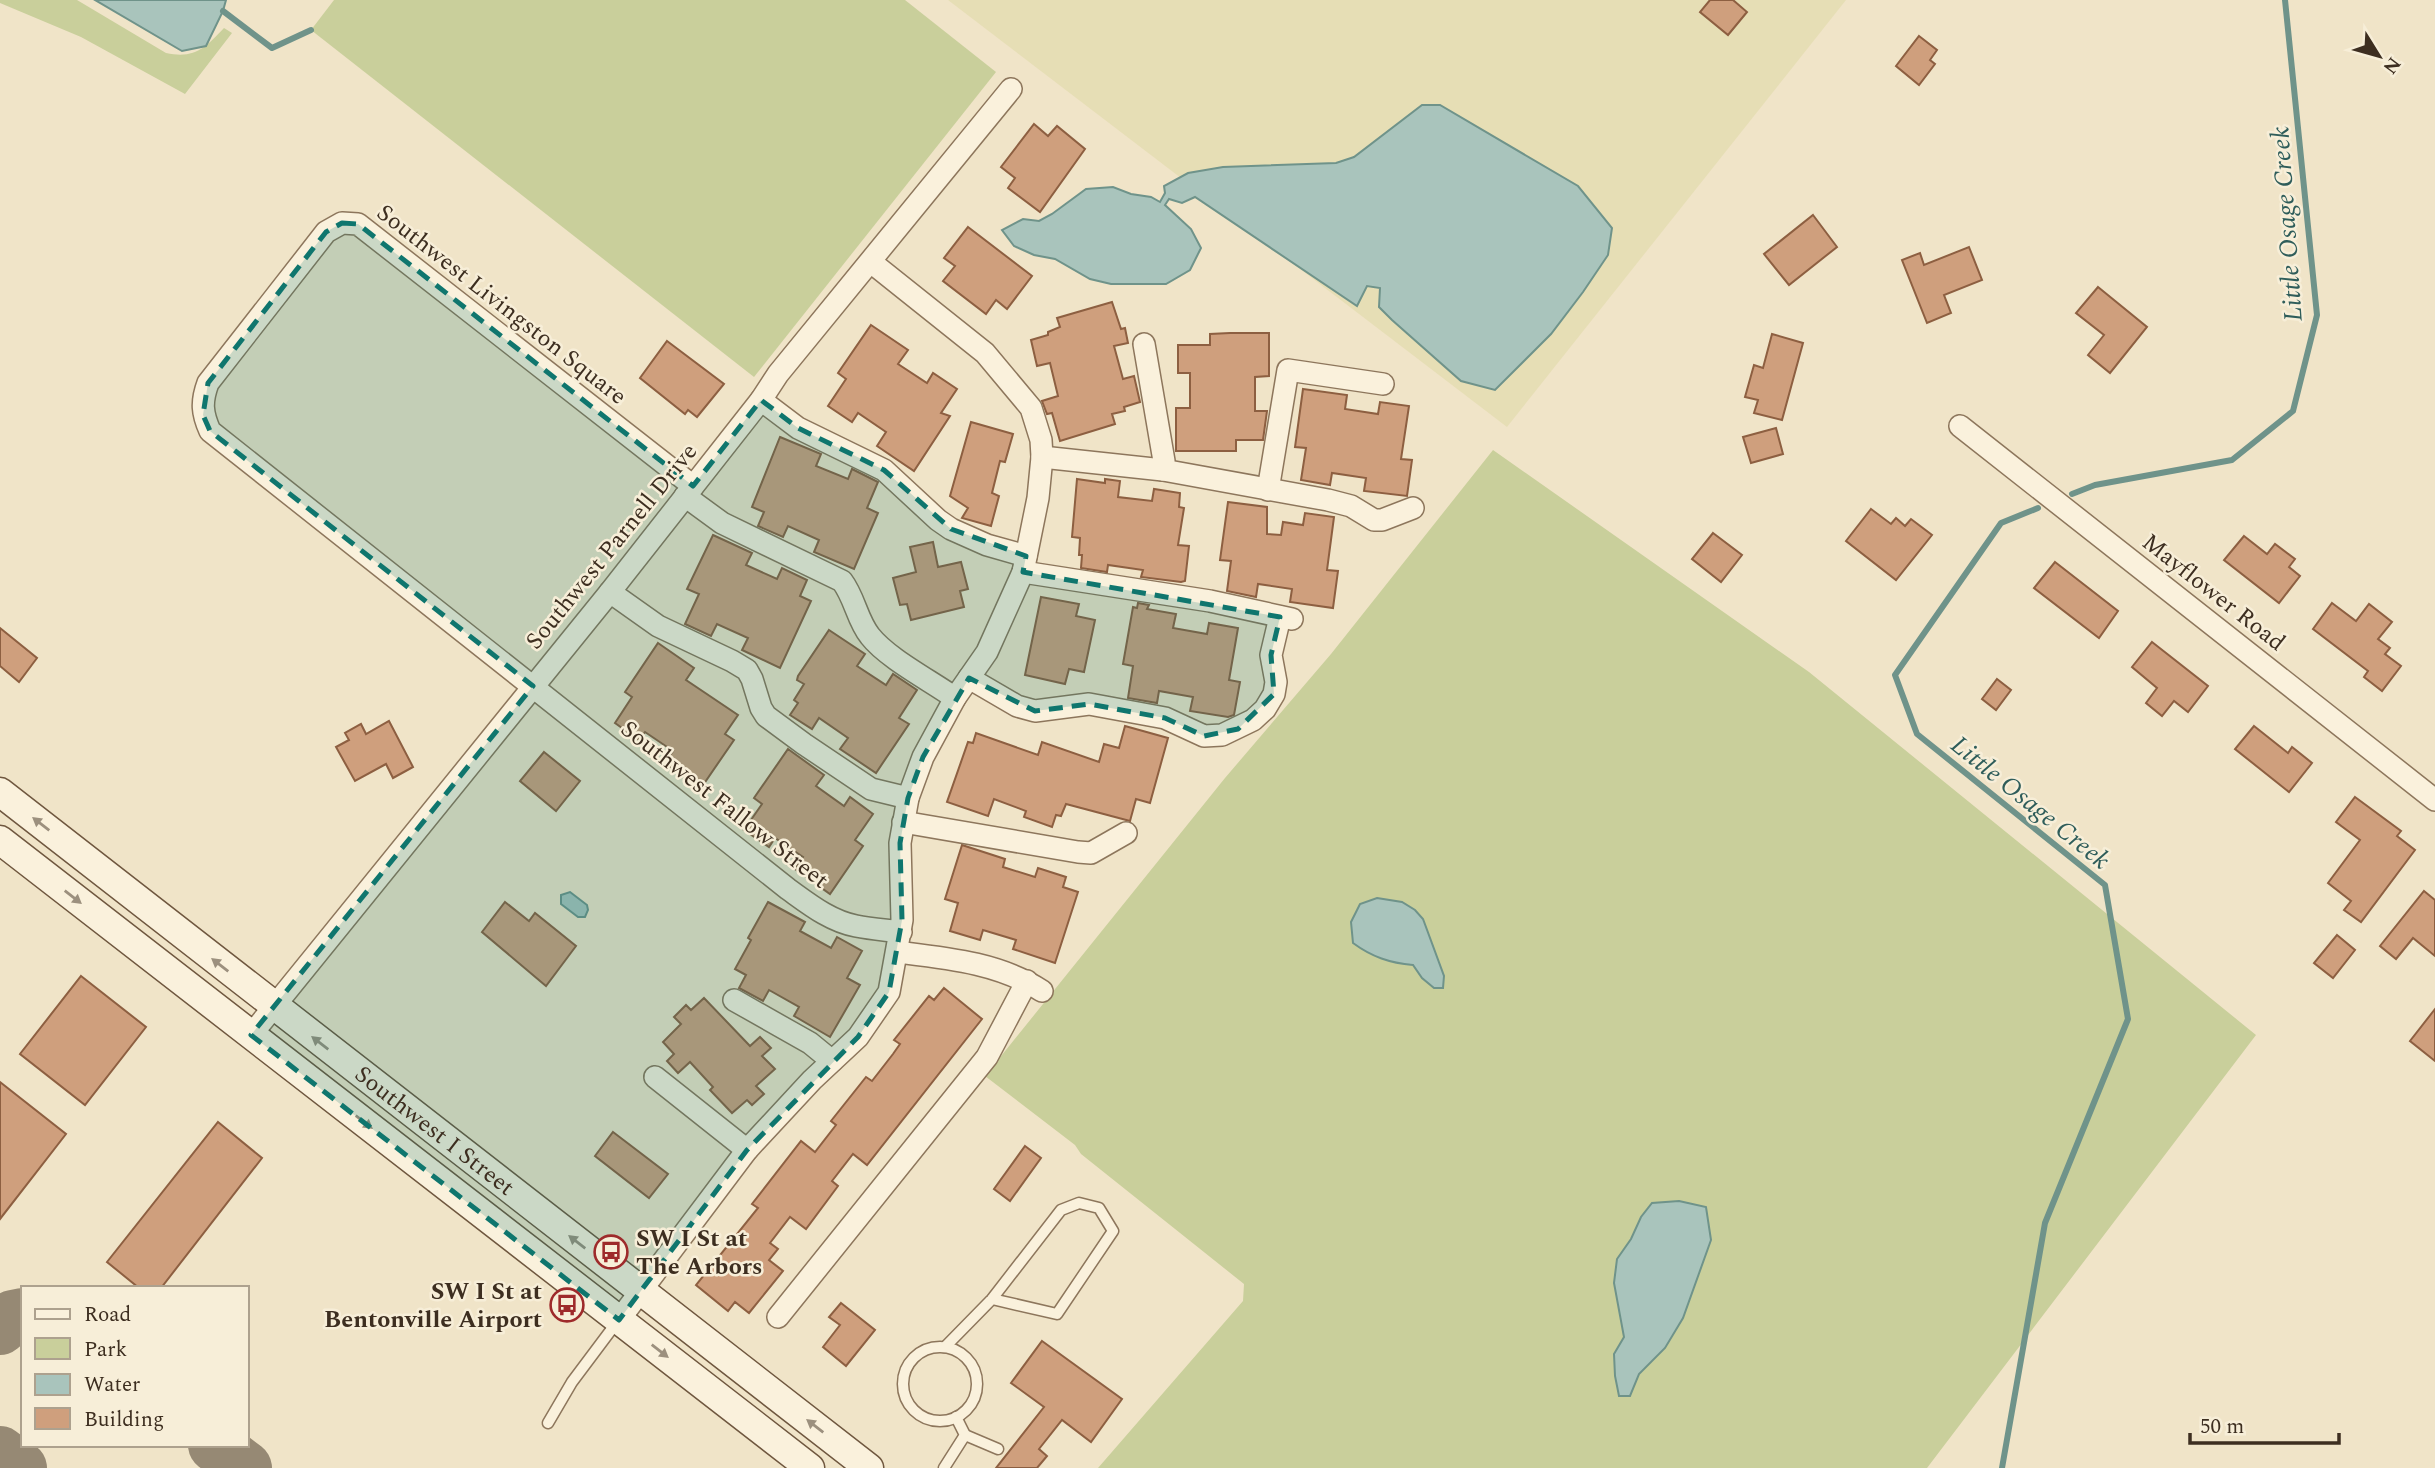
<svg xmlns="http://www.w3.org/2000/svg" width="2435" height="1468" font-family="Spectral,serif">
<rect width="100%" height="100%" fill="#f0e4c8"/>
<path fill="#e6deb5" d="M948,0H1846L1507,427Z"/>
<g fill="#c9cf9b">
<path d="M0,0H77L166,53C195,59 205,48 224,28L232,33L185,94L81,37L0,3Z"/>
<path d="M334,0H905L996,72L754,377L311,30Z"/>
<path d="M1493,450L1809,672L2256,1035L1927,1468H1098L1243,1301L1244,1284L1081,1154L1075,1145L985,1076L1225,778L1331,654Z"/>
</g>
<g fill="#a9c4bc" stroke="#6f938a" stroke-width="2">
<path d="M95,0H226L223,11L206,46L182,51Z"/>
<path d="M1422,105H1440L1578,186L1612,228L1608,255L1583,292L1551,334L1495,390L1461,381L1392,320L1379,307L1380,288L1367,286L1357,306L1195,197L1182,203L1169,199L1165,205L1191,229L1201,248L1190,270L1166,284H1111L1090,279L1055,259L1034,255L1014,246L1002,230L1023,219L1039,221L1052,214L1086,189L1113,187L1131,194L1151,197L1160,202L1165,193L1164,186L1188,173L1223,167L1336,163L1354,157Z"/>
<path d="M570,892L587,905L588,910L585,917H578L561,904V895Z"/>
<path d="M1377,898L1402,902L1415,910L1423,919L1444,976L1443,988H1434L1422,978L1413,965C1390,963 1372,957 1353,943L1351,922L1360,904Z"/>
<path d="M1679,1201L1706,1207L1711,1240L1683,1318L1665,1348L1639,1374L1630,1396H1619L1615,1376L1614,1354L1624,1337L1614,1283L1617,1259L1631,1239L1641,1217L1652,1203Z"/>
</g>
<g fill="none" stroke-linecap="round" stroke-linejoin="round">
<g stroke="#6f938a" stroke-width="6">
<path d="M223,11L272,48L311,30"/>
<path d="M2072,494L2095,485L2232,460L2293,411L2317,315L2285,0"/>
<path d="M2002,1468L2045,1223L2128,1019L2105,885L1917,734L1895,675L2001,523L2038,508"/>
</g>
<g stroke="#968974" stroke-width="54">
<path d="M0,1328L13,1317L23,1315"/>
<path d="M215,1445L245,1468"/>
<path d="M0,1453L20,1468"/>
</g>
</g>
<g fill="#cf9f7d" stroke="#8d5f41" stroke-width="2">
<path d="M1710,0H1733L1747,12L1728,35L1700,12Z"/>
<path d="M1919,36L1937,50L1930,60L1935,64L1919,85L1896,66Z"/>
<path d="M1034,124L1048,136L1057,126L1085,149L1040,212L1008,188L1015,178L1001,167Z"/>
<path d="M1813,215L1837,247L1789,285L1764,254Z"/>
<path d="M968,227L1032,276L1007,309L996,300L986,314L943,281L955,266L944,258Z"/>
<path d="M1969,247L1982,280L1944,295L1951,313L1927,323L1902,260L1920,253L1924,265Z"/>
<path d="M2098,287L2147,327L2110,373L2088,355L2104,335L2076,313Z"/>
<path d="M1112,302L1121,329L1125,328L1128,343L1114,346L1123,379L1134,376L1140,402L1124,407L1125,411L1112,414L1115,424L1060,441L1052,413L1047,414L1042,401L1058,396L1050,363L1037,366L1031,340L1048,335V332L1060,327L1057,318Z"/>
<path d="M871,325L908,350L898,364L927,383L933,373L957,389L941,413L950,416L914,471L877,446L886,432L858,413L852,422L828,406L846,379L838,373Z"/>
<path d="M1230,333H1269V376L1255,377V411H1267L1263,440H1236V451H1176V408H1190V373H1178V345H1210V334Z"/>
<path d="M1772,334L1803,343L1782,420L1754,413L1758,400L1745,397L1754,365L1763,368Z"/>
<path d="M667,341L724,384L697,417L688,410L685,414L640,378Z"/>
<path d="M1303,389L1347,395L1345,409L1378,414L1380,402L1409,406L1401,459L1412,460L1407,496L1364,491L1366,478L1332,473L1330,485L1301,480L1306,448L1295,447Z"/>
<path d="M971,422L1013,434L1005,462L1000,461L992,493L999,496L991,526L962,518L968,508L950,496Z"/>
<path d="M1776,428L1783,454L1751,463L1743,437Z"/>
<path d="M780,437L821,454L816,466L848,479L852,469L878,482L867,508L878,513L854,569L814,552L819,540L788,526L783,537L758,526L764,512L752,507Z"/>
<path d="M1077,479L1105,483V479L1120,481L1118,497L1152,501L1154,489L1180,493L1179,507L1184,508L1178,545L1189,546L1185,581L1181,582L1141,577L1143,570L1108,565L1107,572L1081,568L1082,555H1079L1080,538L1072,537Z"/>
<path d="M1228,502L1267,507V534L1281,535L1283,522L1303,525L1305,513L1334,517L1327,570L1338,571L1333,608L1290,602L1292,589L1258,584L1256,597L1227,591L1231,561L1220,560Z"/>
<path d="M1871,509L1891,524L1896,518L1905,526L1911,519L1932,535L1896,580L1846,541Z"/>
<path d="M1713,533L1742,555L1721,582L1692,559Z"/>
<path d="M713,535L752,553L746,565L777,579L782,568L807,580L800,596L811,601L780,668L742,650L748,638L717,624L711,636L685,624L699,594L687,589Z"/>
<path d="M2244,536L2267,554L2275,544L2295,559L2289,567L2300,576L2279,603L2224,560Z"/>
<path d="M933,542L938,567L961,562L968,589L960,591L964,607L911,620L907,604L900,605L893,578L916,572L910,547Z"/>
<path d="M2055,562L2118,611L2099,638L2034,588Z"/>
<path d="M1041,597L1079,604L1076,616L1095,620L1084,672L1069,669L1065,684L1025,675Z"/>
<path d="M1138,603L1149,605L1147,609L1176,614L1173,628L1207,634L1209,623L1238,628L1229,680L1240,682L1234,715L1228,717L1190,711L1193,697L1159,691L1157,703L1128,698L1133,666L1123,664L1133,607L1137,608Z"/>
<path d="M2332,603L2356,621L2369,604L2392,622L2378,639L2390,648L2385,654L2401,666L2382,691L2364,677L2368,671L2313,629Z"/>
<path d="M0,628L37,658L19,682L0,666Z"/>
<path d="M829,630L865,654L857,666L886,685L893,674L917,690L899,718L909,724L876,773L840,749L848,738L819,718L812,729L790,715L798,703L794,700L804,684L797,680L798,676Z"/>
<path d="M2152,642L2208,686L2188,712L2174,701L2162,716L2146,703L2157,688L2132,667Z"/>
<path d="M658,643L694,668L686,680L738,715L725,734L734,740L701,788L665,763L673,751L645,732L639,740L615,723L632,697L625,692Z"/>
<path d="M1997,679L2011,690L1996,710L1982,699Z"/>
<path d="M389,721L413,767L393,778L386,764L355,781L336,747L349,740L345,733L361,724L366,734Z"/>
<path d="M1125,726L1168,738L1150,803L1136,799L1130,821L1066,804L1061,816L1056,815L1052,827L1024,817L1026,811L994,799L988,816L947,802L968,742L973,743L976,733L1038,755L1042,742L1099,762L1104,744L1119,748Z"/>
<path d="M2254,726L2288,753L2292,747L2312,763L2289,792L2235,749Z"/>
<path d="M788,749L824,775L816,786L844,806L850,797L873,814L855,840L863,846L830,894L795,869L803,857L775,838L769,847L744,830L762,804L754,798Z"/>
<path d="M544,752L580,781L556,811L520,781Z"/>
<path d="M2355,797L2401,831L2397,836L2415,850L2361,922L2344,910L2351,901L2328,883L2360,840L2336,822Z"/>
<path d="M962,845L1005,859L1003,867L1035,877L1038,868L1066,877L1063,887L1078,892L1055,963L1013,949L1016,940L983,930L980,940L950,931L958,903L945,899Z"/>
<path d="M2424,891L2435,900V956L2413,938L2396,959L2380,946Z"/>
<path d="M505,902L529,921L535,913L576,946L546,986L482,932Z"/>
<path d="M768,902L805,922L800,931L831,948L837,937L862,951L847,978L860,985L830,1037L794,1016L799,1007L769,990L763,1001L739,988L746,975L735,969L751,940L748,938Z"/>
<path d="M2337,935L2355,950L2333,978L2314,963Z"/>
<path d="M81,976L146,1027L85,1105L20,1054Z"/>
<path d="M944,988L982,1019L867,1165L853,1154L832,1181L838,1186L806,1229L790,1217L770,1243L778,1249L769,1260L783,1271L749,1313L735,1302L728,1311L696,1285L758,1208L752,1204L801,1141L815,1152L836,1125L831,1121L866,1077L872,1081L893,1054L900,1044L894,1040L929,996L934,1000Z"/>
<path d="M704,998L750,1046L760,1037L771,1048L762,1056L775,1069L756,1086L764,1094L752,1105L747,1100L732,1113L710,1090L713,1087L690,1062L678,1073L667,1061L674,1054L663,1042L681,1024L674,1017L686,1005L691,1010Z"/>
<path d="M2435,1009V1061L2410,1041Z"/>
<path d="M0,1082L66,1134L0,1219Z"/>
<path d="M218,1122L262,1158L161,1288H139L107,1262Z"/>
<path d="M613,1132L668,1174L649,1198L595,1156Z"/>
<path d="M1025,1146L1041,1158L1010,1201L994,1189Z"/>
<path d="M841,1303L875,1330L846,1366L823,1347L840,1325L829,1317Z"/>
<path d="M1042,1341L1122,1399L1091,1442L1062,1420L1039,1449L1047,1456L1037,1468H996L1044,1407L1011,1383Z"/>
</g>
<g fill="none" stroke-linecap="round" stroke-linejoin="round">
<defs>
<g id="service">
<path d="M945,1347L992,1299L1061,1210L1079,1203L1099,1208L1113,1231L1057,1314L992,1299"/>
<circle cx="940" cy="1384" r="37"/>
<path d="M548,1423L572,1382L617,1322"/>
<path d="M965,1435L998,1449"/>
<path d="M944,1468L965,1435L956,1417"/>
</g>
<g id="minor">
<path d="M1144,344L1164,461L1163,470"/>
<path d="M761,400L798,428L884,470L938,520L951,529L987,545L1026,556"/>
<path d="M1960,426L2435,800"/>
<path d="M1042,457L1163,470L1328,500L1351,506L1374,520H1382L1413,508"/>
<path d="M693,486L358,224L342,223L326,232L208,383C201,402 202,413 210,431L788,889C809,904 830,921 856,926C871,929 886,930 901,932"/>
<path d="M1268,490L1288,370L1383,384"/>
<path d="M685,496L722,523L842,581C855,598 857,620 870,636C887,658 931,681 955,698"/>
<path d="M1023,572L1210,601L1292,619"/>
<path d="M610,592L658,626L732,661L747,670L752,679L761,708L766,716L804,744L871,789L908,798"/>
<path d="M969,678L1017,706L1035,711L1089,704L1165,718L1204,736L1222,735L1253,720L1265,709L1274,694L1276,682L1271,655L1280,617"/>
<path d="M903,822L1078,852L1091,853L1126,833"/>
<path d="M897,952C946,958 1000,963 1042,991"/>
<path d="M734,1000L810,1043L832,1061"/>
<path d="M251,1035L610,592L761,400L778,374L1011,89"/>
<path d="M655,1077L747,1150"/>
<path d="M778,1317L987,1057L1027,981"/>
<path d="M619,1320L747,1150L812,1080L858,1037L889,992L902,920L900,843L908,798L923,757L955,698L987,652L1023,572L1038,498L1042,457L1041,440L1031,408L985,353L871,262"/>
</g>
<g id="secondary">
<path id="s1" d="M0,792L869,1468"/>
<path d="M0,840L810,1468"/>
</g>
</defs>
<use href="#service" stroke="#8d765c" stroke-width="13"/>
<use href="#minor" stroke="#8d765c" stroke-width="24"/>
<use href="#secondary" stroke="#6f573f" stroke-width="31"/>
<use href="#service" stroke="#faf1dc" stroke-width="10"/>
<use href="#minor" stroke="#faf1dc" stroke-width="21"/>
<use href="#secondary" stroke="#faf1dc" stroke-width="28"/>
</g>
<defs><path id="oneway-solid" d="M-6-.8H1V-3.2L6.5 0L1 3.2V.8H-6Z" transform="scale(1.75)"/></defs>
<g fill="#9c907e">
<use href="#oneway-solid" transform="translate(41 824) rotate(-142)"/>
<use href="#oneway-solid" transform="translate(73 897) rotate(38)"/>
<use href="#oneway-solid" transform="translate(220 965) rotate(-142)"/>
<use href="#oneway-solid" transform="translate(320 1043) rotate(-142)"/>
<use href="#oneway-solid" transform="translate(364 1122) rotate(38)"/>
<use href="#oneway-solid" transform="translate(577 1242) rotate(-142)"/>
<use href="#oneway-solid" transform="translate(660 1351) rotate(38)"/>
<use href="#oneway-solid" transform="translate(815 1426) rotate(-142)"/>
</g>
<path fill="#0f766e" fill-opacity="0.2" stroke="#0f766e" stroke-width="5" stroke-dasharray="14 9" stroke-linejoin="round" d="M342,223L358,224L693,486L761,400L798,428L884,470L951,529L1026,556L1023,572L1280,617L1271,655L1274,694L1238,729L1204,736L1165,718L1089,704L1035,711L969,678L923,757L908,798L900,843L902,920L889,992L858,1037L747,1150L619,1320L251,1035L533,686L210,431L203,415L208,383L326,232Z"/>
<defs>
<symbol id="bus-ring" viewBox="-11 -11 22 22"><circle r="9.5" fill="#f7eed8" stroke="#9e2a2b" stroke-width="1.5"/><path d="M-5-6H5V4H4V6H2V4H-2V6H-4V4H-5ZM-3.5-4V0h7V-4ZM-3.5 1.2v1.5H-2V1.2ZM2 1.2v1.5H3.5V1.2Z" fill="#9e2a2b"/></symbol>
</defs>
<g fill-rule="evenodd">
<use href="#bus-ring" x="592" y="1233" width="38" height="38"/>
<use href="#bus-ring" x="548" y="1286" width="38" height="38"/>
</g>
<g text-anchor="middle" stroke-width="5" stroke-linejoin="round" paint-order="stroke">
<g font-size="24" fill="#3d2e20" stroke="#f7eed8">
<text transform="translate(502 304) rotate(38)" y="8">Southwest Livingston Square</text>
<text transform="translate(611 546) rotate(-51)" y="8">Southwest Parnell Drive</text>
<text transform="translate(2214 592) rotate(38)" y="8">Mayflower Road</text>
<text transform="translate(725 804) rotate(38)" y="8">Southwest Fallow Street</text>
<text dy="8" stroke="none"><textPath href="#s1" startOffset="551">Southwest I Street</textPath></text>
</g>
<g font-size="24" font-weight="bold" fill="#3d2e20" stroke="#f7eed8" text-anchor="start">
<text x="636" y="1246">SW I St at<tspan x="636" dy="28">The Arbors</tspan></text>
<text x="542" y="1299" text-anchor="end">SW I St at<tspan x="542" dy="28">Bentonville Airport</tspan></text>
</g>
<g font-size="26" font-style="italic" fill="#2f5d5a" stroke="#f7eed8">
<text transform="translate(2286 224) rotate(-94)" y="9">Little Osage Creek</text>
<text transform="translate(2031 802) rotate(39)" y="9">Little Osage Creek</text>
</g>
</g>
<rect x="21" y="1286" width="228" height="161" fill="#f7eed8" stroke="#ada18e" stroke-width="2"/>
<rect x="35" y="1309" width="35" height="10" fill="#faf1dc" stroke="#ada18e" stroke-width="2"/>
<text x="84" y="1321" font-size="21" fill="#3d2e20">Road</text>
<rect x="35" y="1338" width="35" height="21" fill="#c9cf9b" stroke="#ada18e" stroke-width="2"/>
<text x="84" y="1356" font-size="21" fill="#3d2e20">Park</text>
<rect x="35" y="1374" width="35" height="21" fill="#a9c4bc" stroke="#ada18e" stroke-width="2"/>
<text x="84" y="1391" font-size="21" fill="#3d2e20">Water</text>
<rect x="35" y="1408" width="35" height="21" fill="#cf9f7d" stroke="#ada18e" stroke-width="2"/>
<text x="84" y="1426" font-size="21" fill="#3d2e20">Building</text>
<g transform="translate(2379 56) rotate(127)" stroke="#f7eed8" stroke-width="5" paint-order="stroke">
<path d="M0-5L12 26L0 18L-12 26Z" fill="#3d2e20"/>
<text y="-10" font-size="19" font-weight="bold" text-anchor="middle" fill="#3d2e20">N</text>
</g>
<path d="M2190 1433v10h149v-10" fill="none" stroke="#3d2e20" stroke-width="3.5"/>
<text x="2200" y="1433" font-size="21" fill="#3d2e20" stroke="#f7eed8" stroke-width="5" paint-order="stroke">50 m</text>
</svg>
